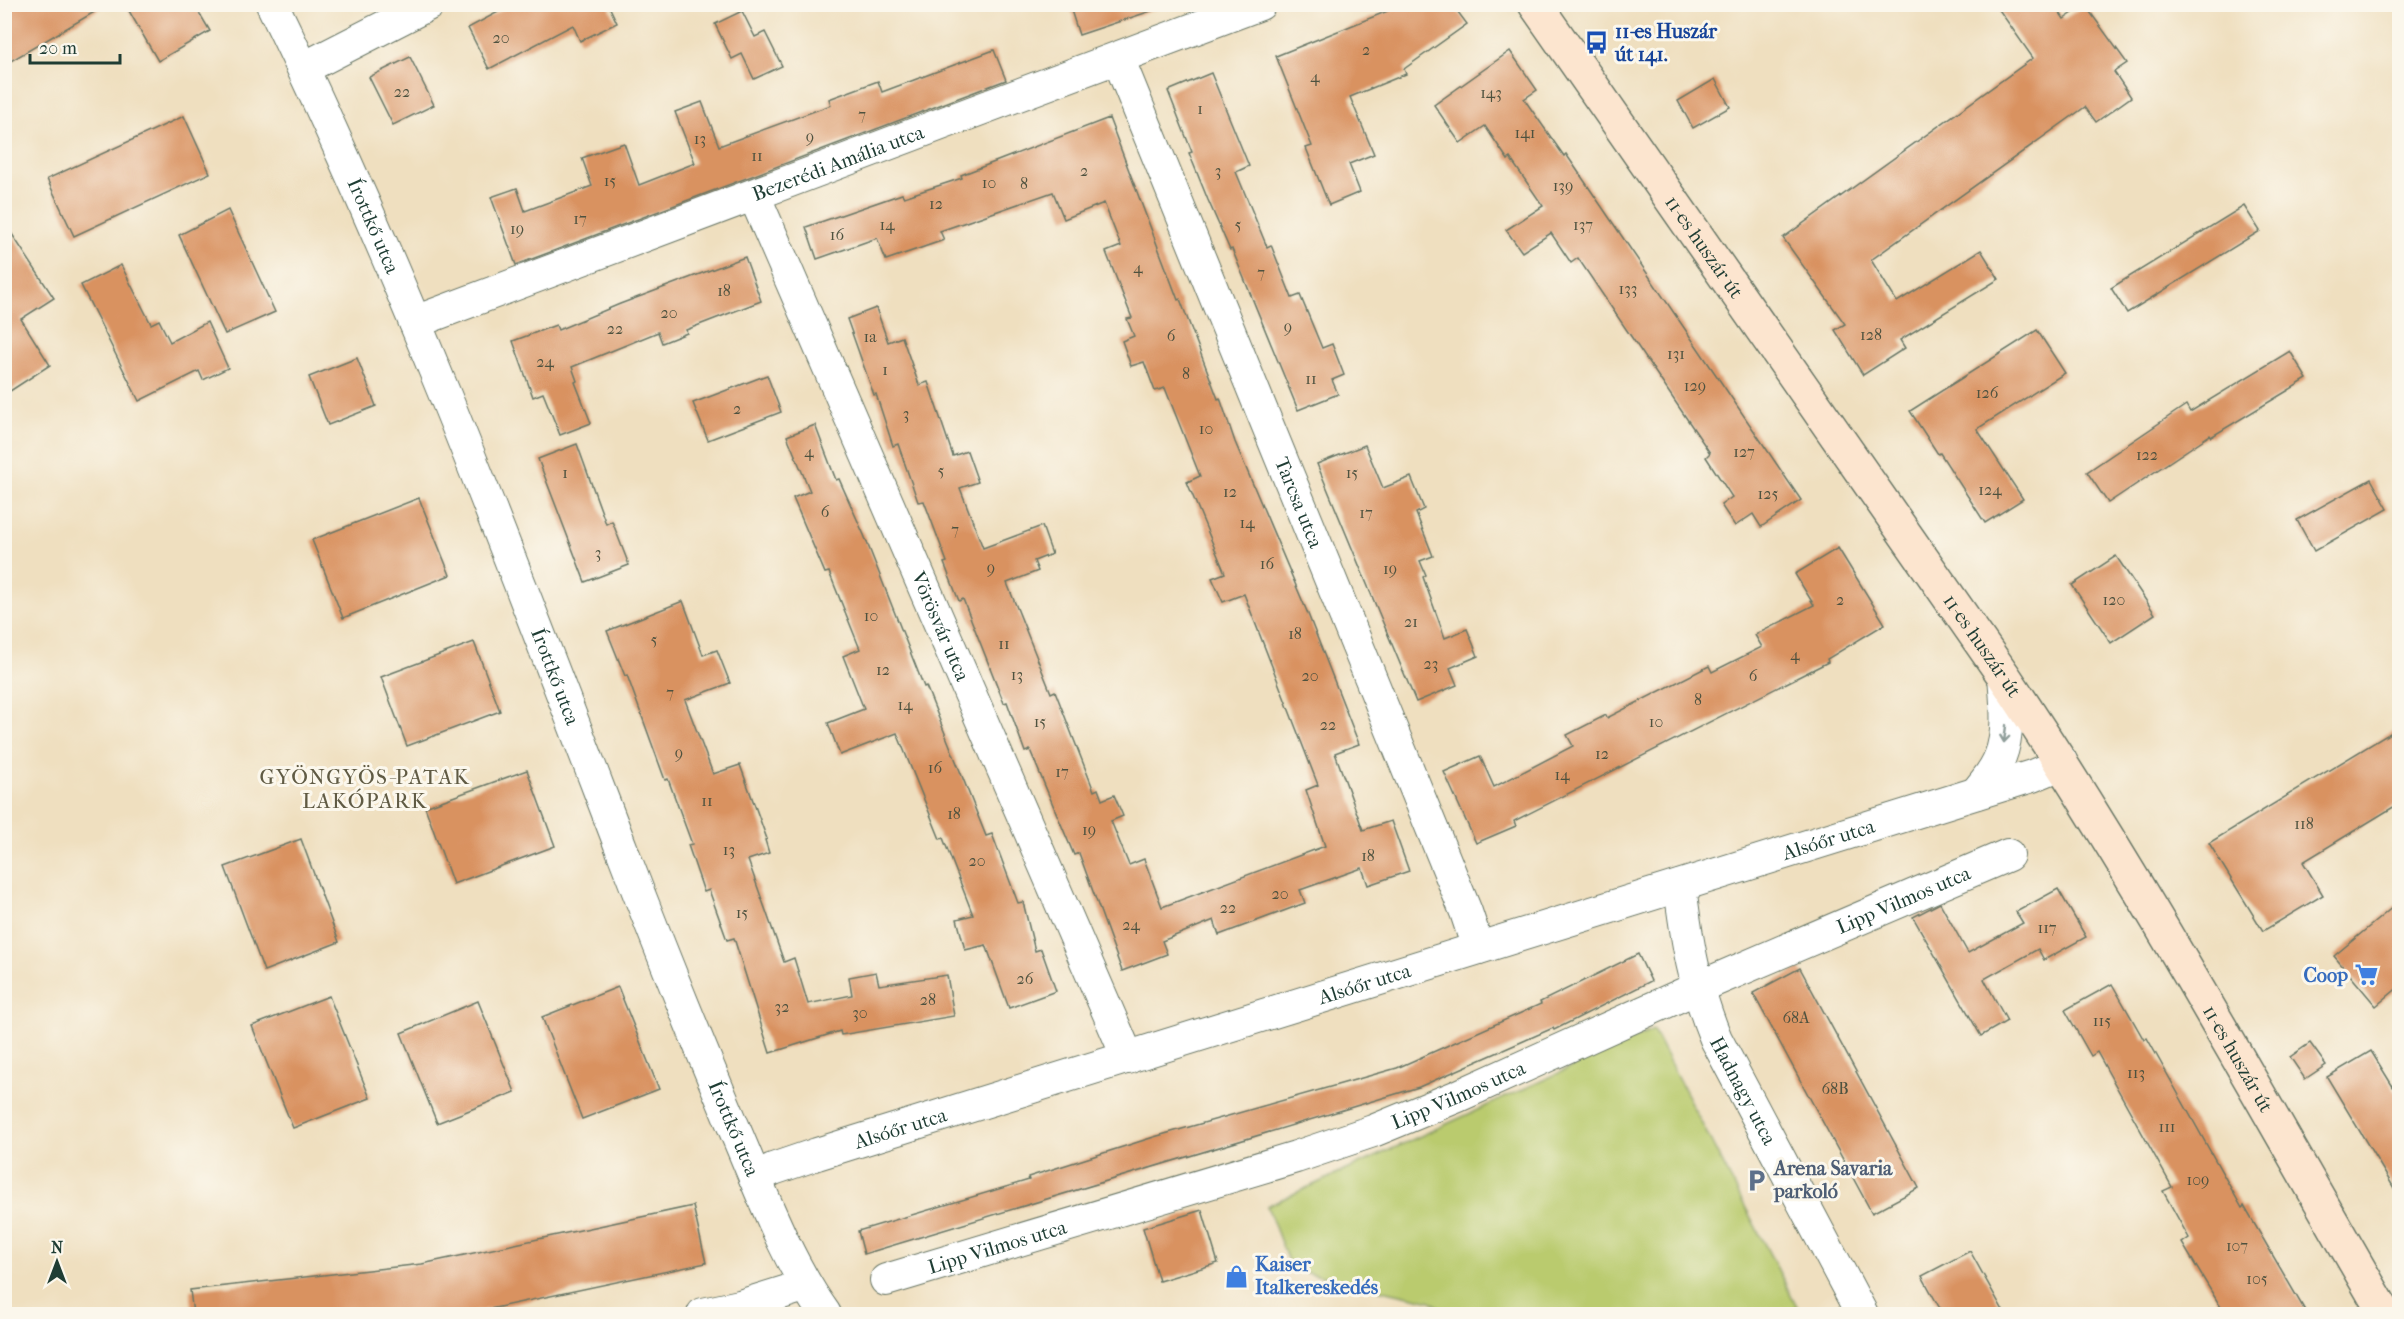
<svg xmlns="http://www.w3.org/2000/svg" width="2404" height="1319" font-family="'IM FELL French Canon',serif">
<rect width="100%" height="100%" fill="#fbf7ec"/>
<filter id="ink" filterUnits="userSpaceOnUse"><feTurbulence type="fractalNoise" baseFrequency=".0167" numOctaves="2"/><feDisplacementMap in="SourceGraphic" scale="12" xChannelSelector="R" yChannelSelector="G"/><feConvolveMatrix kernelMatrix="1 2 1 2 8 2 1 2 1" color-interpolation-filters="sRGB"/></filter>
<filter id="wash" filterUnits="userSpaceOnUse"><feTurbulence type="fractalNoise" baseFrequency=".008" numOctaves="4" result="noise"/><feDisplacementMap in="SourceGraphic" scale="24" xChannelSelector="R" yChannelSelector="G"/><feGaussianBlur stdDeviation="1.35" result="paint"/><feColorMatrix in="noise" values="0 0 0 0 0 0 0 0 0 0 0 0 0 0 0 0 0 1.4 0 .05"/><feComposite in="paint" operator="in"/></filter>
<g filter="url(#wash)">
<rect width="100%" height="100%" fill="#efdfbf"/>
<path fill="#bacb6e" stroke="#6c8451" stroke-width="1.5" d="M1653,1030L1801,1314H1449L1431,1301L1291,1269L1267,1206Z"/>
<g id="blocks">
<g fill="#d99261">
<path d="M4,4H108L4,65Z"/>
<path d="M125,4H194L210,31L158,61Z"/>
<path d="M513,4H613L609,6L617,23L580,41L573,25L489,69L468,28Z"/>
<path d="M1069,4H1156L1157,9L1079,35Z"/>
<path d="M1405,4H1452L1467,24L1404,69L1406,74L1350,97L1374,154L1349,164L1360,192L1329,205L1306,148L1312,146L1276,56Z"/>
<path d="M1995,4H2054L2064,19L2085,5L2127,63L2114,72L2131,97L2096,122L2085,107L1871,260L1897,302L1981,250L1999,279L1900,340L1905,348L1863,375L1835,330L1845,324L1783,238L2033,58Z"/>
<path d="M742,11L755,37L765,32L782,66L754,79L742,54L732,59L715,24Z"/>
<path d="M994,50L1006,80L516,265L491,197L517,188L525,211L592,186L582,158L624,143L639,185L695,163L675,112L702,102L719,146L831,105L829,99L878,81L882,92Z"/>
<path d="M1510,51L1537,90L1524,99L1564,156L1566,154L1801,500L1761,527L1753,514L1735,526L1721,505L1732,497L1706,457L1710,453L1578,258L1571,263L1551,233L1522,252L1506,230L1543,206L1510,158L1508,160L1485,126L1460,143L1434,105Z"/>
<path d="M410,57L434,105L393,125L369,77Z"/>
<path d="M1211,73L1249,166L1236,172L1267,247L1271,245L1292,298L1300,295L1322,348L1332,344L1344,375L1332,380L1338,394L1298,410L1232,249L1230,250L1208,200L1189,153L1192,152L1168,91Z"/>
<path d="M1715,79L1730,107L1693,128L1678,101Z"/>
<path d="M184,116L210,173L74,236L47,179Z"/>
<path d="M1109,118L1178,300L1180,299L1218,399L1220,398L1235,442L1308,614L1359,744L1335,753L1363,830L1391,821L1409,871L1368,885L1362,868L1300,890L1305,903L1219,935L1214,920L1162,941L1167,954L1122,971L1079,853L1074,855L1030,750L1025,752L1007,702L1004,703L963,599L959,601L944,563L947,562L924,501L918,502L898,444L893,446L876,394L874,395L847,319L876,308L888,342L902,337L919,385L928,382L953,456L967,451L978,482L960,488L983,548L1042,526L1052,554L1034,561L1038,571L1007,583L1051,693L1055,691L1094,791L1098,789L1102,800L1114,795L1123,816L1111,821L1129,865L1144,859L1162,907L1325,846L1306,790L1318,785L1244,594L1223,602L1212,578L1225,573L1187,482L1200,476L1165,388L1155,391L1144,362L1131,366L1122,341L1134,336L1127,319L1132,318L1106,252L1121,246L1104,203L1064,219L1053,192L940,231L944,240L886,260L877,238L817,259L806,227L902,194L904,197L962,178L961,175Z"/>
<path d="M2244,206L2260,231L2127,313L2111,288Z"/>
<path d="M228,210L275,312L225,334L179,235Z"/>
<path d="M4,222L54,298L21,319L50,365L4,395Z"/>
<path d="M745,257L761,301L686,330L687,333L662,343L658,332L572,367L577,381L575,382L591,423L560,435L543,393L533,397L513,341L556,325L558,330L620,304Z"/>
<path d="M121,265L151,324L159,320L170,342L207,322L228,368L203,380L199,371L139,401L81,285Z"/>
<path d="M2037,330L2065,373L1977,429L2023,499L1985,523L1940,453L1938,454L1910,411Z"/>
<path d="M2290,351L2307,379L2211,437L2210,435L2108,503L2087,472L2186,405L2190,412Z"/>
<path d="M357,358L376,406L328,425L309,377Z"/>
<path d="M767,375L781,412L708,440L693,403Z"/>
<path d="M815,425L836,480L839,479L864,535L924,687L926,686L986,836L992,834L1018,903L1023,902L1035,951L1041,949L1056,991L1009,1008L986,945L965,950L957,919L973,915L943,838L940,839L897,733L840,755L828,723L864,709L843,656L860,649L829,572L825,573L793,498L810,491L787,436Z"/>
<path d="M577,444L606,524L612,521L629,565L585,582L538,459Z"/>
<path d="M1365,445L1383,488L1411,477L1424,509L1416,513L1433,556L1420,561L1426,575L1423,577L1445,638L1467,629L1478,656L1450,668L1457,685L1416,702L1317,464Z"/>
<path d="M2371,479L2388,509L2314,551L2297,520Z"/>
<path d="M419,498L450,575L343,618L312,540Z"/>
<path d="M1838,548L1885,624L1827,659L1828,662L1514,821L1516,826L1476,843L1444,772L1480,756L1494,787L1573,746L1567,735L1606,715L1607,718L1709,666L1712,672L1762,647L1755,635L1814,605L1795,574Z"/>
<path d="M2116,556L2155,614L2111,643L2072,585Z"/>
<path d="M683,601L703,655L717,650L730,683L685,700L713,774L740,765L767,839L765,840L769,853L748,860L784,962L794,958L808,1004L852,995L849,977L876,972L879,985L947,975L954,1016L841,1035L840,1031L770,1053L734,938L727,940L709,890L704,892L688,845L692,844L668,779L665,780L627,675L625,676L607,631Z"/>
<path d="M474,642L500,711L407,746L381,677Z"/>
<path d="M2400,727V803L2303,862L2323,895L2263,931L2209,843Z"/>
<path d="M527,770L555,846L453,884L425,807Z"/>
<path d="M301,839L339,942L264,971L225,867Z"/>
<path d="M2058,889L2086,937L2044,960L2038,949L1984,979L2007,1021L1981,1036L1913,917L1940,903L1968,953L2023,923L2016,912Z"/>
<path d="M2400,901V986L2376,1006L2334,956Z"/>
<path d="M1638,954L1651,981L1554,1030L1553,1028L1419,1087L864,1254L858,1231L1029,1180L1028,1177L1154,1137L1397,1068L1541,1004L1540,1002Z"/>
<path d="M1800,968L1919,1188L1872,1213L1753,993Z"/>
<path d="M2112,984L2144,1040L2147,1038L2242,1208L2244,1206L2307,1314H2225L2182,1243L2189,1238L2163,1191L2172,1187L2097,1052L2091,1056L2065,1010Z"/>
<path d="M618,987L659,1089L582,1119L542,1017Z"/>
<path d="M329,996L370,1098L293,1128L252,1026Z"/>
<path d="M478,1001L515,1092L437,1123L401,1033Z"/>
<path d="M2310,1043L2326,1065L2305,1079L2290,1057Z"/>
<path d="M2371,1051L2400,1098V1198L2327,1077Z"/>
<path d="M693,1206L706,1263L466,1314H193L190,1290L422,1264Z"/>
<path d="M1202,1210L1218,1263L1159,1281L1143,1228Z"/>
<path d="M1970,1251L2005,1314H1943L1922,1276Z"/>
</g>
</g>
</g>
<g filter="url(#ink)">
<use href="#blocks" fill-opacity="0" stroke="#687665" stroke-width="1.5"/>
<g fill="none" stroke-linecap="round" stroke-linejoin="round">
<defs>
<g id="minor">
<path id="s1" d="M272,4C406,279 513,565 622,850C659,946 697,1041 737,1135C763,1196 787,1261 825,1314"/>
<path id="s2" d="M1118,58L1466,912L1478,948"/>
<path d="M304,68L429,4"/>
<path id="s3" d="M754,195L1128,1058"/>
<path id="s4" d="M415,322L1260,4"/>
<path d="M1976,793C1985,782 1995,771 2000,757C2010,732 2006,702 2004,676"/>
<path id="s5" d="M1680,886C1687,943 1694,985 1716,1039L1862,1314"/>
<path id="s6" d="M755,1178L773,1169L817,1154L2032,776L2049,769L2061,761"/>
<path id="s7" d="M886,1280L1296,1157L1373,1131L1458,1096L1697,988L2008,855"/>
<path d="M703,1314L740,1306L804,1286"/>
</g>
<g id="secondary">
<path id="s8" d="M1535,4L2004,676C2142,882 2261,1100 2385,1314"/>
</g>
</defs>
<use href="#minor" stroke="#687665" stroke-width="34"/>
<use href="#secondary" stroke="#687665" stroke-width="36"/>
<use href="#minor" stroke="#fff" stroke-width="32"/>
<use href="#secondary" stroke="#fce5cf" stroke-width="33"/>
</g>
<defs><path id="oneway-shaft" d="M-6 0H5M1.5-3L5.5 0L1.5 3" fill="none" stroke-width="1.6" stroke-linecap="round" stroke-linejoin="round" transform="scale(1.5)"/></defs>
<use stroke="#8f9e9a" href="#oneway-shaft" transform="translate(2005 734) rotate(97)"/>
</g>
<defs>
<symbol id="bus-bare" viewBox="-9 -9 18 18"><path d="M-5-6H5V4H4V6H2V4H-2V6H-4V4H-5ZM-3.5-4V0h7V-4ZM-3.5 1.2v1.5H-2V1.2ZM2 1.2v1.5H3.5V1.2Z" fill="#1a4fb4" stroke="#fbf7ec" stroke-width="2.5" paint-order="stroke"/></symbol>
<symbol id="supermarket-bare" viewBox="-9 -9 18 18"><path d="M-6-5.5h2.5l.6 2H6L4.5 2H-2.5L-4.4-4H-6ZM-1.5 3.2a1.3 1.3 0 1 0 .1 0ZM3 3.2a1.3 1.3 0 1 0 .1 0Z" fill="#3f7fe0" stroke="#fbf7ec" stroke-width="2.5" paint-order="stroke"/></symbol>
<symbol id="parking-bare" viewBox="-9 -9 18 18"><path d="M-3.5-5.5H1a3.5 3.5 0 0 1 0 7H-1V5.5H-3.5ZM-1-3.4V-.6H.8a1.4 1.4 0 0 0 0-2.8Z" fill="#5c6f8a" stroke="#fbf7ec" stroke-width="2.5" paint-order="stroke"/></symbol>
<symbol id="shop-bare" viewBox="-9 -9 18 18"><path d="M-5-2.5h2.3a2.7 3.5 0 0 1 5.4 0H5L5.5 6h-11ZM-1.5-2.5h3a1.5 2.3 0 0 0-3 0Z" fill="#3f7fe0" stroke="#fbf7ec" stroke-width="2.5" paint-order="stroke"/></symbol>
</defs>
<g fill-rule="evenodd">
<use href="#bus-bare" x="1580" y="26" width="33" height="33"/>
<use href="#supermarket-bare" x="2350" y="958" width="33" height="33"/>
<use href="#parking-bare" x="1740" y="1164" width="33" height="33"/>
<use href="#shop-bare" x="1220" y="1260" width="33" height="33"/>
</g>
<g text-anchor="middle" stroke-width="6" stroke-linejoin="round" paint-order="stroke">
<g font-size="16" fill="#4e523f">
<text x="501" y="43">20</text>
<text x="1366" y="55">2</text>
<text x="1315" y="82">4</text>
<text x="402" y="97">22</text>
<text x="1491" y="98">143</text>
<text x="1200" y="114">1</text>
<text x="862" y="120">7</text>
<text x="1525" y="138">141</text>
<text x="810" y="142">9</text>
<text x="700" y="144">13</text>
<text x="757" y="161">11</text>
<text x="1084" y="176">2</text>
<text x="1218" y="176">3</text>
<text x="610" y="186">15</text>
<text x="989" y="188">10</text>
<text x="1024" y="189">8</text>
<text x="1563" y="191">139</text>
<text x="936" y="209">12</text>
<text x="580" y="224">17</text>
<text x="887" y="230">14</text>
<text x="1238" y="230">5</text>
<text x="1583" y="230">137</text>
<text x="517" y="234">19</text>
<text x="837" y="240">16</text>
<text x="1138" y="273">4</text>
<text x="1261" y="278">7</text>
<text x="1628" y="294">133</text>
<text x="724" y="296">18</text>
<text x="669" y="318">20</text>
<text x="1288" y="332">9</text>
<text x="615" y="334">22</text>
<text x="1871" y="340">128</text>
<text x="1171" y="341">6</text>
<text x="870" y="342">1a</text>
<text x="1676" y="359">131</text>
<text x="545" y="367">24</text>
<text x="885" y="375">1</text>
<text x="1186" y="379">8</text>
<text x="1311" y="384">11</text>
<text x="1695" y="391">129</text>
<text x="1987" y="398">126</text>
<text x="737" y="414">2</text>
<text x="906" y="419">3</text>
<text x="1206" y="434">10</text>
<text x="809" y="457">4</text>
<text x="1744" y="457">127</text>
<text x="2147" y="460">122</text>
<text x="941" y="476">5</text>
<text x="565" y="478">1</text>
<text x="1352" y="478">15</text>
<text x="1990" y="495">124</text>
<text x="1230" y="497">12</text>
<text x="1768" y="499">125</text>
<text x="825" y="517">6</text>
<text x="1366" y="518">17</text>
<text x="1247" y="528">14</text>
<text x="955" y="535">7</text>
<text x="598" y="558">3</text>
<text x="1267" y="569">16</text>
<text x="991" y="573">9</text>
<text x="1390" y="574">19</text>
<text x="1840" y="605">2</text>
<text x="2114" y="605">120</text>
<text x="871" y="621">10</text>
<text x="1411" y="627">21</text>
<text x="1295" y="639">18</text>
<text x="654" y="645">5</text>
<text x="1004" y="649">11</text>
<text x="1795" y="660">4</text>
<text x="1431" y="669">23</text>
<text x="883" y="675">12</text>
<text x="1017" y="680">13</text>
<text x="1310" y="681">20</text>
<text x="1753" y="681">6</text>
<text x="670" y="698">7</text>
<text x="1698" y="705">8</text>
<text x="905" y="710">14</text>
<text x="1040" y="727">15</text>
<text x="1656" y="727">10</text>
<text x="1328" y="730">22</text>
<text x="679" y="758">9</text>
<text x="1602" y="759">12</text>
<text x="935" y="773">16</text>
<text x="1062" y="777">17</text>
<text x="1562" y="780">14</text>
<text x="707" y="806">11</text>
<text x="954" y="819">18</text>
<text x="2304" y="829">118</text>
<text x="1089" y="835">19</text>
<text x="729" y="855">13</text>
<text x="1368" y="861">18</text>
<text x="977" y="866">20</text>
<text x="1280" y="899">20</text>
<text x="1228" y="913">22</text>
<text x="742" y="918">15</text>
<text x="1131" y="930">24</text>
<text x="2047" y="933">117</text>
<text x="1025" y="984">26</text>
<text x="928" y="1005">28</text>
<text x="782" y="1012">32</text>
<text x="860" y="1018">30</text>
<text x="1796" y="1023">68A</text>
<text x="2102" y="1026">115</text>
<text x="2136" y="1078">113</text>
<text x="1835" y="1094">68B</text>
<text x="2167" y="1132">111</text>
<text x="2198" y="1185">109</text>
<text x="2237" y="1251">107</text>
<text x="2257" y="1284">105</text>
</g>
<g font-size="20" font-weight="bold" fill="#164399" stroke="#fbf7ec" text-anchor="start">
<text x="1615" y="38">11-es Huszár<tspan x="1615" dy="23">út 141.</tspan></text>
</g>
<g font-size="20" fill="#1f3d34" stroke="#fbf7ec">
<text dy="7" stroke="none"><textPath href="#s4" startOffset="452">Bezerédi Amália utca</textPath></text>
<text dy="7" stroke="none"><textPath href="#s1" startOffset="244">Írottkő utca</textPath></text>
<text dy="7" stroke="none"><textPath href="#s8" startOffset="296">11-es huszár út</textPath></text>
<text dy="7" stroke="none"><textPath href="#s2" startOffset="480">Tarcsa utca</textPath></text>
<text dy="7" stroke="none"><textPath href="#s3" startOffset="470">Vörösvár utca</textPath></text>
<text dy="7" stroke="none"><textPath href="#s8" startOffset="782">11-es huszár út</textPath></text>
<text dy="7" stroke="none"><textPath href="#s1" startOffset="730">Írottkő utca</textPath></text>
<text dy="7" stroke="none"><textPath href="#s6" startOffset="1126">Alsóőr utca</textPath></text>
<text dy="7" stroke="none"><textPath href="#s7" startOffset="1088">Lipp Vilmos utca</textPath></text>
<text dy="7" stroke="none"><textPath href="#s6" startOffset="640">Alsóőr utca</textPath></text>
<text dy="7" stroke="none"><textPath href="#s8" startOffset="1268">11-es huszár út</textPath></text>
<text dy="7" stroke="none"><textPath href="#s5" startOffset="216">Hadnagy utca</textPath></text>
<text dy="7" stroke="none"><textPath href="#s7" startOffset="602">Lipp Vilmos utca</textPath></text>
<text dy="7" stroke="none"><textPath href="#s1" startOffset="1216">Írottkő utca</textPath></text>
<text dy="7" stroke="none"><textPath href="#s6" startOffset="154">Alsóőr utca</textPath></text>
<text dy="7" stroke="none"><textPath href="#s7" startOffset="116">Lipp Vilmos utca</textPath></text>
</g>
<g font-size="20" font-weight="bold" fill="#366cbe" stroke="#fbf7ec" text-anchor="end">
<text x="2348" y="982">Coop</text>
<text x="1255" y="1271" text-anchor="start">Kaiser<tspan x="1255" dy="23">Italkereskedés</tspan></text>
</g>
<g font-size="20" font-weight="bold" fill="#4e5e75" stroke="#fbf7ec" text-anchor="start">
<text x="1774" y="1175">Arena Savaria<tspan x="1774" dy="23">parkoló</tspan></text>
</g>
<g font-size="21" letter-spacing="1.5" fill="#605b44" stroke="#fbf7ec">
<text x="365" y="784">GYÖNGYÖS-PATAK<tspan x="365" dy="24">LAKÓPARK</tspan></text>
</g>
</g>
<rect width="2404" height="1319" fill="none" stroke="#fbf7ec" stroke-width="24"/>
<g transform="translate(57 1262)" stroke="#fbf7ec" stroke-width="4.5" paint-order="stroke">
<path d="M0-4.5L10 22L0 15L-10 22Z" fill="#1f3d34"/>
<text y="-9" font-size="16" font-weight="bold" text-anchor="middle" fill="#1f3d34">N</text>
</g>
<path d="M30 54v9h90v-9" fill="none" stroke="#1f3d34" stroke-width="3"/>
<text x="39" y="54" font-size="18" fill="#1f3d34" stroke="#fbf7ec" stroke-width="4.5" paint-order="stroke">20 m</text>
</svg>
